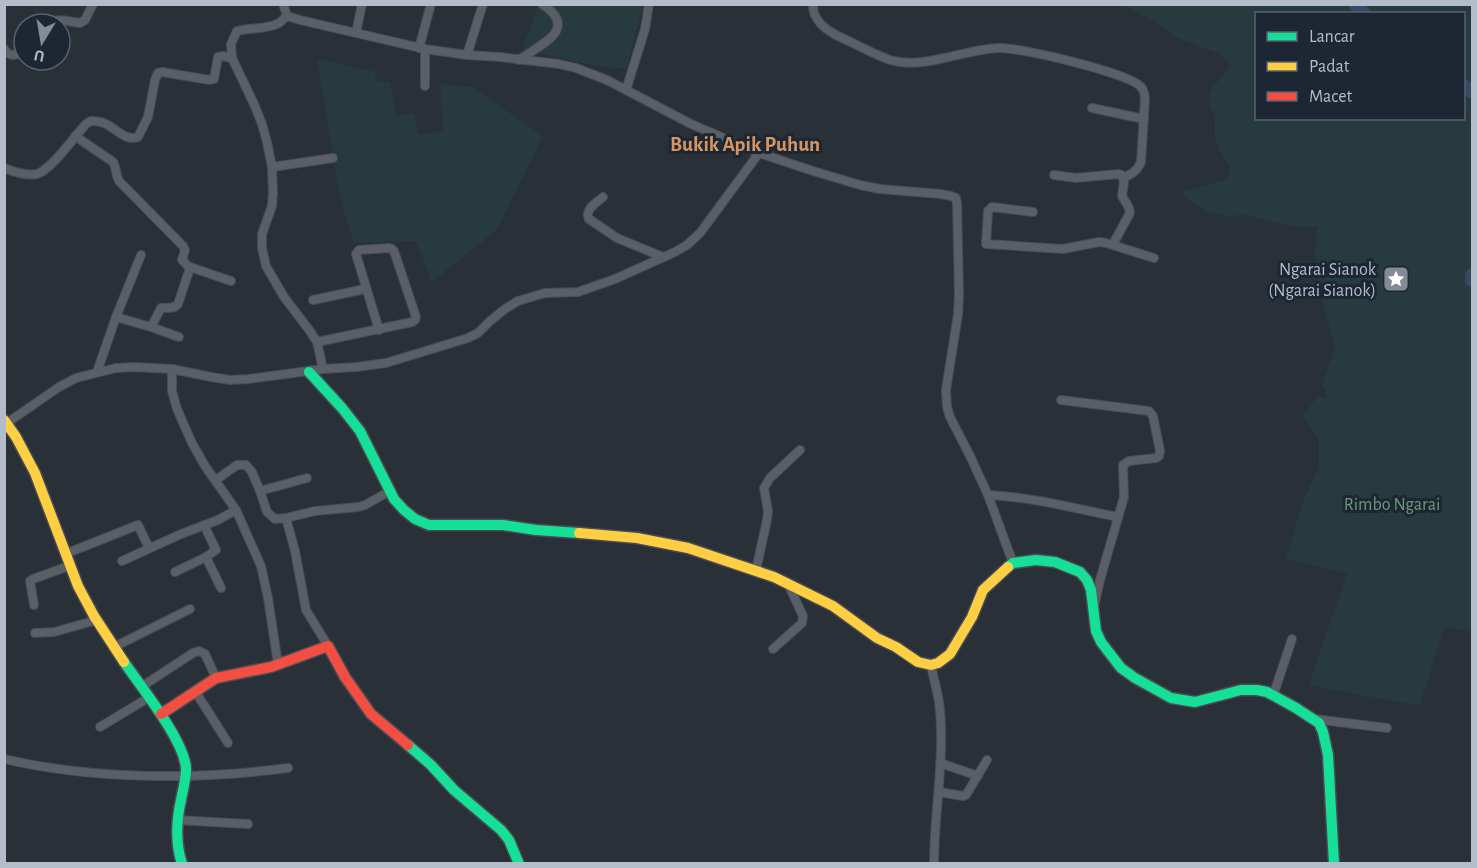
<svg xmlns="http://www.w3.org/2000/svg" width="1477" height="868" font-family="'Alegreya Sans',sans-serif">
<rect width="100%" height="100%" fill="#2a3038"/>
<g fill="#273a3e" fill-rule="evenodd">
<path d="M539,5H643L626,69L596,66L522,49Z"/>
<path d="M1123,5H1472V632L1445,627L1419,706L1309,685L1347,573L1286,559L1302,504L1319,466V440L1303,416L1316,398L1327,396L1322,384L1335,347L1323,303L1315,254L1317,226C1291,229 1274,222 1249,216C1242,214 1236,216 1230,216C1211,215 1198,207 1183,196V193L1184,191L1221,181L1228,177L1230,171L1229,165L1219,149L1215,136V117L1210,106L1209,95L1212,88L1231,66L1218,53L1177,38L1157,23ZM1256,14H1464V118H1256Z"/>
<path d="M317,59L376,72L375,80L390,83L396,115L414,113L418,135L443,131L440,84L472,87L543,136L497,230L432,282L416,241L354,243L340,198Z"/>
</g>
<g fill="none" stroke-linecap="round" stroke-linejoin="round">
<g stroke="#384963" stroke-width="14">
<path d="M1355,4L1364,14"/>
<path d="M1464,86L1472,92"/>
<path d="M1472,275V280"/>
</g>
<defs>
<g id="street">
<path d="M283,4L287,16L300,20L425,49L467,55L500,57L559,64L576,68L607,80L691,124L759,153L813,171L860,185L880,189L941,194L951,196L956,198L957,203L959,295L958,314L946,390L947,407L950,417L970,456L988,495L1013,563"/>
<path d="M813,4C812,20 827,31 840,37C856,44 875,55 890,60C925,70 964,49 999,48C1019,47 1128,73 1140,86C1144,89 1144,93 1145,98L1141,162C1137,171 1132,174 1123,178"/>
<path d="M287,16C284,18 282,21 279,23C267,30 250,27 237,31L231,44L232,58L254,104L262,124L267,142L272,167L273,193L272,206L262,234V248L266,266L284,297L310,331L317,342L323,369"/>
<path d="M48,24C58,17 69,22 80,23L85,20L93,4"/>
<path d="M356,33L362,4"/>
<path d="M419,48L431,4"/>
<path d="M4,49C10,58 17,56 24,49"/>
<path d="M425,49V86"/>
<path d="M467,55L483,4"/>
<path d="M519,60C541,44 580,29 542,4"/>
<path d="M626,90L645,29L649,4"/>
<path d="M1092,108L1144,119"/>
<path d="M75,136L113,162C117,168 115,174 119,181L183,246L185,250L182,260L190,268L178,304C173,310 167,307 161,308L151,327L116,317"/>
<path d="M272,167L333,158"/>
<path d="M4,168C14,172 26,176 37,174C51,170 75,136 86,124L91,121C96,121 102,122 106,124C116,129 127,142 138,137L148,117L155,80L158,73L162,72L210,80L214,79L218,57L223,56L232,58"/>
<path d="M1054,175L1076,178L1118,174L1122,175L1124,182L1122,196L1129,208L1130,213L1113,244"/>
<path d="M603,197C596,203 584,210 589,219L617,238L663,257"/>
<path d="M1033,212L992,207L988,211L986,244L1063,249L1099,242L1106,243L1154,258"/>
<path d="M190,267L231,281"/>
<path d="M313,300L365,289"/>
<path d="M151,327L179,337"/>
<path d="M317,342L412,322L415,320L416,317L394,251L392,249L389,248L359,250L356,254L379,330"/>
<path d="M172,369V391L177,409L192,443L205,466L236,510L261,566L268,598L278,664"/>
<path d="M97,372L116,317L141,255"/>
<path d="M1061,400L1149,411L1153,416L1160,451L1159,456L1156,458L1129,461L1123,465L1124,497L1100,580L1095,603"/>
<path d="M7,423L59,387L76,378L116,368L134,367L172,369L211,377L230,380L248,379L323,369L356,367L386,363L468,338L478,333L490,321L505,309L518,301L545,293L578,292L615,279L675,252L687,245L700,233L759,153"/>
<path d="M216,480L237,465H246L252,472L260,491L267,512L275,519L286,518L315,511L358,507L365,505L390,491"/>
<path d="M260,491L307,478"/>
<path d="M988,495C1032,497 1074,508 1117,517"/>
<path d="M286,518L295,551L306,610L328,646"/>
<path d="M204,525L216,550L206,557L221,588"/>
<path d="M65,554L138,525L149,548"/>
<path d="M122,561L181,534L218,520L236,510"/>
<path d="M756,570L767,520L768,511L764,488L770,478L800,450"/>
<path d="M175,572L206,557"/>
<path d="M34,605L30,581L33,579L69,566"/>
<path d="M35,633L54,632L97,620"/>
<path d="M114,647L190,609"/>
<path d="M773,649L802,623L803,616L788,584"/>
<path d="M931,665C933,677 937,689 939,702C946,755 934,810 934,864"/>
<path d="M141,687L193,653L199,651L205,654L216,678"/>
<path d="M195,691L228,743"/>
<path d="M1273,696L1292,639"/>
<path d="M1314,719L1387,728"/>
<path d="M100,727L148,698"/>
<path d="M4,759C95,780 196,780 288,768"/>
<path d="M940,763L978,776"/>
<path d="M939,792L963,796L966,795L987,760"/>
<path d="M177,820L248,824"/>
</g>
<g id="fast">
<path d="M309,372L342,408L360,431L394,499L404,510L415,519L429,525H503L536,530L579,533"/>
<path d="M1008,567L1013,563L1036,560L1055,562L1080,572L1087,580L1091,590L1096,631L1101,642L1121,668L1135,678L1171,698L1195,702L1241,690H1257L1267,692L1296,708L1319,723L1323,732L1328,755L1334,864"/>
<path d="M124,662C141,687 185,741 186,769C186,779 183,790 181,800C176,822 175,842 182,864"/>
<path d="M408,745L431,765L454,790L501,830L509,840L519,864"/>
</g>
<g id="slow">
<path d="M4,420L16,437L35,473L78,586L94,616L124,662"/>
<path d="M579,533L637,538L688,548L774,577L833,606L877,638L896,647L918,662L931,665L938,663L950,654L972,617L983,590L1008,567"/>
</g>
<path id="jam" d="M161,714L216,678L271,667L328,646L345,677L371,714L408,745"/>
</defs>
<use href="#street" stroke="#484c53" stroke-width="10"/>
<use href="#fast" stroke="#484c53" stroke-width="13"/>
<use href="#slow" stroke="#484c53" stroke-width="13"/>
<use href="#jam" stroke="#484c53" stroke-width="13"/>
<use href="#street" stroke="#5a5e66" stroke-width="8"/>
<use href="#fast" stroke="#16e098" stroke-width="10"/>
<use href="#slow" stroke="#ffcf43" stroke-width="10"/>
<use href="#jam" stroke="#f24e42" stroke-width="10"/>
</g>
<defs>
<symbol id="sight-square" viewBox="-11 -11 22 22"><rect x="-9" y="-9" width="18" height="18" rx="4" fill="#848b96" stroke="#1d2633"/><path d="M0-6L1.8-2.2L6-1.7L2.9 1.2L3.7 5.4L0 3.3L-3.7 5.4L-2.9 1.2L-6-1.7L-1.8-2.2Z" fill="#fff"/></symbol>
</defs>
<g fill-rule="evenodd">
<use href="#sight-square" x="1381" y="264" width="30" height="30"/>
</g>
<g text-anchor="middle" stroke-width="6" stroke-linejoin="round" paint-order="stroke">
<g font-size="18" fill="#b4bcc9" stroke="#1d2633" text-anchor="end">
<text x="1376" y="275">Ngarai Sianok<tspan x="1376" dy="21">(Ngarai Sianok)</tspan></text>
</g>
<g font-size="18" fill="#6b9a76" stroke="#1d2633">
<text x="1392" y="510">Rimbo Ngarai</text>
</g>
<g font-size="21" font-weight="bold" fill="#d59563" stroke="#1d2633">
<text x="745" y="151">Bukik Apik Puhun</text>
</g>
</g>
<rect width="1477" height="868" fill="none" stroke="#b4bcc9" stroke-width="12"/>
<rect x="1255" y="12" width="210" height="108" fill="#1d2633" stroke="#59626f" stroke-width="1.5"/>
<rect x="1267" y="32" width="30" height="9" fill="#16e098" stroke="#59626f" stroke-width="1.5"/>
<text x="1309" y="42" font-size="18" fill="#b4bcc9">Lancar</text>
<rect x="1267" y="62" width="30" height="9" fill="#ffcf43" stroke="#59626f" stroke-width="1.5"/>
<text x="1309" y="72" font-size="18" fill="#b4bcc9">Padat</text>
<rect x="1267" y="92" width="30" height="9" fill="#f24e42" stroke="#59626f" stroke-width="1.5"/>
<text x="1309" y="102" font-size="18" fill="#b4bcc9">Macet</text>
<g transform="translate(42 42) rotate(191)"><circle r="28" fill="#1d2633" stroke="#59626f" stroke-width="1.5"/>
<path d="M0-4.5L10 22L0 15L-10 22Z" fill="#848b96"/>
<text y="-9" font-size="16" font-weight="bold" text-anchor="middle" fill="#b4bcc9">U</text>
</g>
</svg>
